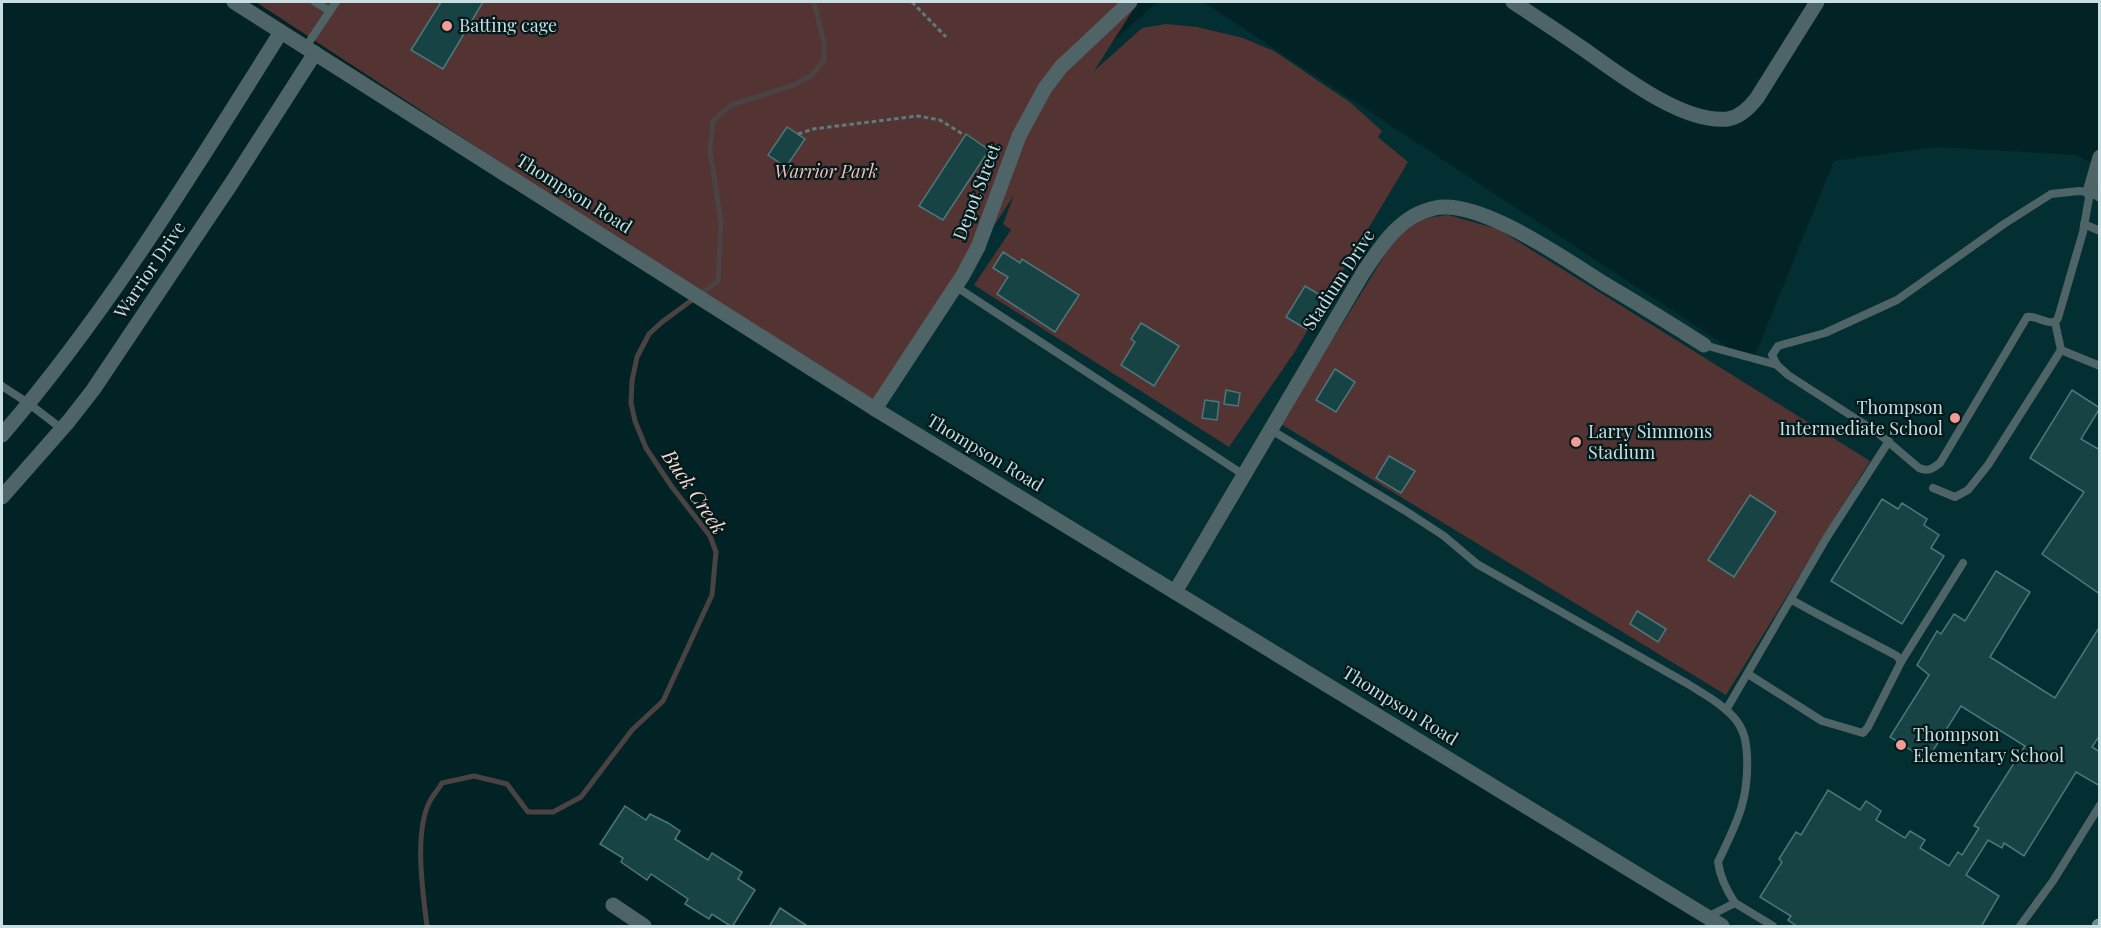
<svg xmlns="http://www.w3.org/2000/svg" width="2101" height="928" font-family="'Playfair Display',serif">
<rect width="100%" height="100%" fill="#022325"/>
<path fill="#042f32" d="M1157,2H1203L1752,363L1834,161L1936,147L2076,155L2100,167L2099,926H1722L875,409L1077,74Z"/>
<g fill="#543432">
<path d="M256,2H1138L1094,71L1142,28L1166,24L1197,27L1243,38L1274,51L1351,103L1382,131L1378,137L1408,162L1294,353L1229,447L974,285L1011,230L1003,224L1014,195L875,409Z"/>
<path d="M1448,215L1498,229L1870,461L1726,695L1281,424L1389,248C1412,222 1413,219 1448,215Z"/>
</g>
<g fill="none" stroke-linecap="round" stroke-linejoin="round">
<path stroke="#4b4343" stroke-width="5" d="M427,926C423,894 414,834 429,803C432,796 438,790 442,783L474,776L507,784L528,812H553L581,797L632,730L663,701L712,595L716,552L710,536L672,487L646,448L635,421L631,403L632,381L637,357L649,334L662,322L718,281L721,222L710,150L713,121L731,105L794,85L812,75L824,60V43L814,2"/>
</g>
<g fill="#174345" stroke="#4d787b" stroke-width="1.5">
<path d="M441,2H483L443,69L411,50Z"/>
<path d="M787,127L805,139L786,167L768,155Z"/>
<path d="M966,134L989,150L943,220L919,206Z"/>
<path d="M1003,252L1020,263L1022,259L1079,295L1055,332L997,294L1008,277L993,268Z"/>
<path d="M1305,286L1325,298L1306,329L1286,317Z"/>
<path d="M1141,323L1179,346L1154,386L1121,365L1135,342L1131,339Z"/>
<path d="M1335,369L1355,382L1336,412L1316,400Z"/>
<path d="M1226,390L1240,393L1238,406L1224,404Z"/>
<path d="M2072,390L2100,408L2081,439L2100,450V594L2042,554L2084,492L2030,458Z"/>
<path d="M1205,400L1219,402L1217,420L1202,418Z"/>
<path d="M1389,456L1415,471L1401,493L1376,478Z"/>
<path d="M1750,495L1776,512L1734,577L1708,560Z"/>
<path d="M1882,499L1898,509L1902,503L1927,519L1924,525L1939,535L1931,548L1944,556L1902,624L1831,581Z"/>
<path d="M1996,571L2030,592L1990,657L2055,698L2100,626V735L2092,747L2100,752V786L2076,772L2024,856L2004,843L2002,848L1988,840L1966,875L1999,896L1981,927H1798L1788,920L1791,916L1760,897L1782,862L1779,859L1796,832L1801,835L1828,790L1860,810L1866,801L1881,811L1876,820L1905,838L1910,831L1925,840L1920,848L1949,866L1958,852L1962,855L1979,828L1974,826L2025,746L1961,706L1927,760L1890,737L1929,675L1917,665L1937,631L1941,634L1954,614L1965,621Z"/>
<path d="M1637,611L1666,629L1658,642L1630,624Z"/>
<path d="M625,806L646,820L650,814L668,823L680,831L675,839L708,860L712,853L742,872L738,879L755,890L732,927L712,914L709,919L685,904L688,899L651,874L647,880L621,862L623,858L600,844Z"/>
<path d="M780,908L809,927H769Z"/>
</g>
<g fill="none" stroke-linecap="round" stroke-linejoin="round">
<g stroke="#5e7a7c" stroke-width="3" stroke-dasharray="4.5 3" stroke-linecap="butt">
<path d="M912,2L946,37"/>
<path d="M798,134L813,129L918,116L940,120L964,135"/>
</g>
<g stroke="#4e6466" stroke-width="8">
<path d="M315,2L330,11"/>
<path d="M305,48L336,2"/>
<path d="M2084,224L2100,231"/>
<path d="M955,286L1244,475"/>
<path d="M2055,322C2045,324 2036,315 2027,317L1940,463C1932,469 1928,472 1919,468L1878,433L1788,375L1777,365L1772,355L1778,346L1825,333L1897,300L2004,224L2051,194L2079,191L2090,192L2100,198"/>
<path d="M1704,345L1777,365"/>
<path d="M2061,350L2100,366"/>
<path d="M2,386L28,403L62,429"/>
<path d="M1271,430L1404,510L1444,536L1477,564L1688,684C1705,695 1723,704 1736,720C1745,732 1746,742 1747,755C1749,801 1737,822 1718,862C1720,877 1727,891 1735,903"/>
<path d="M1933,488L1955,497L1968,490L1988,465L2061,350L2055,322L2058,318L2083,232L2090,192"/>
<path d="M1901,662L1963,563"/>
<path d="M1748,674L1822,721L1863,733L1868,727L1901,662L1897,656C1862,637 1827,620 1792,600"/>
<path d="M1726,710L1827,537L1889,441"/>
<path d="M1707,917L1735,903L1773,926"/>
<path d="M2020,926L2053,881L2100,805"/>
</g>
<g stroke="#4e6466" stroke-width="15">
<path d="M1513,2C1536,17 1559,32 1582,48C1618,73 1682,124 1728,119C1740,117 1750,107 1757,98L1817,2"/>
<path d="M2090,192L2100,157"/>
<path d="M875,409L963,275L978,247L1019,136L1045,88L1061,67L1130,2"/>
<path d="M2,435C109,311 194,170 281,32"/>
<path d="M2,497L68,422L93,390L231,184L315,53"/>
<path d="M1175,592L1363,273C1381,246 1400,215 1435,208C1480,199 1565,259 1603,283C1637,303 1671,324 1704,345"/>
<path d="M613,905L644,926"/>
</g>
<path stroke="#4e6466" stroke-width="15" d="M234,2L875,409L1722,926"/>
<path stroke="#698c8f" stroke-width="15" d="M2099,926H2100"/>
</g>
<g fill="#f59b97" stroke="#03191a" stroke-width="2">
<circle cx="447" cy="26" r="6"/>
<circle cx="1955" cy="418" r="6"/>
<circle cx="1576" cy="442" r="6"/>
<circle cx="1901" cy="745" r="6"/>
</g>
<g text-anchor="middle" stroke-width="4.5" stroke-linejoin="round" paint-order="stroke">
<g font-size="18" fill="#c8dee0" stroke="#03191a" text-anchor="start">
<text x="459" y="32">Batting cage</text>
<text x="1943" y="414" text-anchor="end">Thompson<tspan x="1943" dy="21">Intermediate School</tspan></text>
<text x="1588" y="438">Larry Simmons<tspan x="1588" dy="21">Stadium</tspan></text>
<text x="1913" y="741">Thompson<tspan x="1913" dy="21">Elementary School</tspan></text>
</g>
<g font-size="18" font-style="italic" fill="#f8bbb7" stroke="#03191a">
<text x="826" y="178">Warrior Park</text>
</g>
<g font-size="18" fill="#c8dee0" stroke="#03191a">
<text transform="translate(977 192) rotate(-69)" y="6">Depot Street</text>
<text transform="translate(574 194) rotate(32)" y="6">Thompson Road</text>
<text transform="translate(150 270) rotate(-56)" y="6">Warrior Drive</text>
<text transform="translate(1339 280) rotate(-57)" y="6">Stadium Drive</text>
<text transform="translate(985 453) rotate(31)" y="6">Thompson Road</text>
<text transform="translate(1400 706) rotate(32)" y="6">Thompson Road</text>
</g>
<g font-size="20" font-style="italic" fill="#f8d9d6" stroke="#03191a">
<text transform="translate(694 492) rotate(56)" y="7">Buck Creek</text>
</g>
</g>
<rect width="2101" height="928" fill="none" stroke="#c8dee0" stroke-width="6"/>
</svg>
